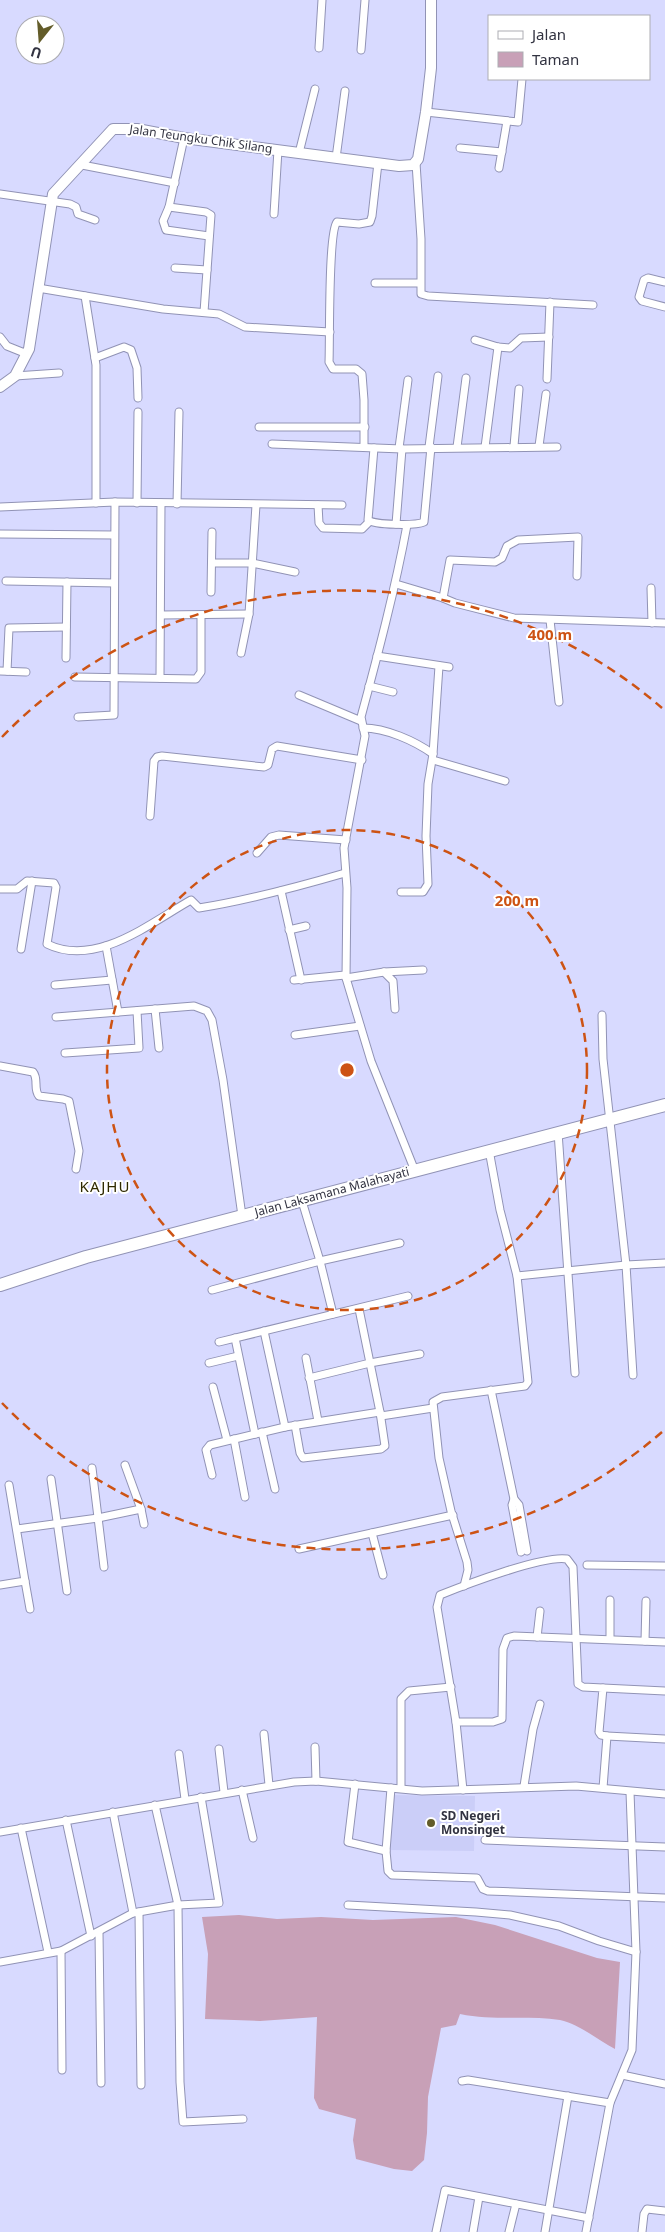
<svg xmlns="http://www.w3.org/2000/svg" width="665" height="2232" font-family="'Noto Sans',sans-serif">
<rect width="100%" height="100%" fill="#d8daff"/>
<path fill="#cbcef8" d="M388,1795L475,1796L474,1851L388,1850Z"/>
<path fill="#c8a0b7" d="M239,1915L277,1919L321,1917L373,1920L456,1917L495,1925L597,1958L620,1962L615,2049C598,2040 579,2024 560,2020C527,2015 493,2021 460,2014L456,2025L441,2028L428,2097L427,2133L424,2160L412,2171L394,2169L356,2159L353,2140L356,2119L319,2109L314,2098L317,2017L260,2021L205,2019L208,1954L202,1917Z"/>
<g fill="none" stroke-linecap="round" stroke-linejoin="round">
<defs>
<g id="street">
<path d="M319,48L322,0"/>
<path d="M361,50L365,0"/>
<path d="M426,112L518,122L522,79"/>
<path d="M184,138L169,207L163,221L166,230L209,236"/>
<path d="M460,148L502,152"/>
<path d="M299,153L315,89"/>
<path d="M336,158L345,91"/>
<path d="M416,163L421,239V294L428,296L593,305"/>
<path d="M82,165L175,183"/>
<path d="M499,168L507,121"/>
<path d="M0,194L70,204L76,207L78,214L95,220"/>
<path d="M169,207L206,212L211,215L204,312"/>
<path d="M274,214L278,150"/>
<path d="M175,268L207,270"/>
<path d="M665,282L648,278L644,280L639,297L642,301L665,307"/>
<path d="M375,283H420"/>
<path d="M38,288L163,309L219,314L245,327L330,332"/>
<path d="M85,296L96,365V503"/>
<path d="M0,337L7,346L27,354"/>
<path d="M475,340L498,347L510,348L521,338L549,337"/>
<path d="M95,358L124,347L131,350L137,368L138,398"/>
<path d="M15,376L59,373"/>
<path d="M547,379L550,302"/>
<path d="M259,427H365"/>
<path d="M272,444L402,449L557,447"/>
<path d="M514,446L519,389"/>
<path d="M539,446L546,394"/>
<path d="M364,447V400L362,374L356,369H333L329,362C330,342 328,232 337,222L359,224L370,222L372,216L378,163"/>
<path d="M429,447L438,376"/>
<path d="M457,447L466,378"/>
<path d="M485,447L498,347"/>
<path d="M374,448L368,520C375,525 415,526 424,522L431,447"/>
<path d="M399,448L408,380"/>
<path d="M137,503L138,412"/>
<path d="M177,504L179,412"/>
<path d="M318,505L319,523L323,528L362,529L369,522"/>
<path d="M0,507L115,502L342,505"/>
<path d="M396,524L402,449"/>
<path d="M407,525C395,590 378,654 361,717L365,736L344,848L347,888L346,978L371,1061L415,1171"/>
<path d="M0,534L114,535"/>
<path d="M212,563H252L295,572"/>
<path d="M6,581L114,583"/>
<path d="M396,584L443,598L455,603L514,618L665,623"/>
<path d="M651,588L652,623"/>
<path d="M211,592L212,532"/>
<path d="M443,598L450,560L495,562L502,558L507,546L518,540L578,537L577,576"/>
<path d="M161,615L249,614"/>
<path d="M550,620L559,702"/>
<path d="M241,653L249,614L256,505"/>
<path d="M377,656L449,667"/>
<path d="M66,658L67,582"/>
<path d="M0,671L26,672"/>
<path d="M7,671L9,628L66,627"/>
<path d="M75,677L196,679L201,672V615"/>
<path d="M160,678L161,503"/>
<path d="M369,686L393,692"/>
<path d="M299,695L361,721"/>
<path d="M78,717L114,715L115,502"/>
<path d="M363,728C386,728 415,741 433,754"/>
<path d="M433,760L505,781"/>
<path d="M150,816L154,761L157,757L162,756L264,767L268,765L272,749L277,746L362,760"/>
<path d="M257,853L271,837L279,835L346,840"/>
<path d="M0,889H17L27,881L54,883L56,887L47,944C96,968 150,923 191,900L199,908C249,900 297,887 345,873"/>
<path d="M281,891L301,980"/>
<path d="M401,892H423L428,884L426,836L428,784L433,754L439,666"/>
<path d="M289,930L306,926"/>
<path d="M106,946L118,1012"/>
<path d="M21,949L32,881"/>
<path d="M384,972L393,981L395,1009"/>
<path d="M346,978L384,972L423,970"/>
<path d="M294,980L345,975"/>
<path d="M55,985L112,980"/>
<path d="M155,1009L159,1048"/>
<path d="M602,1015L603,1059L626,1265L633,1375"/>
<path d="M56,1017L194,1006L207,1011L212,1020L223,1080L242,1216"/>
<path d="M295,1035L360,1026"/>
<path d="M65,1053L139,1048L137,1011"/>
<path d="M0,1066L33,1072C39,1079 33,1089 39,1096L63,1099L69,1101L79,1151L76,1169"/>
<path d="M558,1132L575,1373"/>
<path d="M302,1201L320,1261L333,1314"/>
<path d="M517,1276L626,1265L665,1263"/>
<path d="M212,1290L320,1261L400,1243"/>
<path d="M264,1331L285,1427"/>
<path d="M235,1338L255,1434"/>
<path d="M219,1342L408,1296"/>
<path d="M306,1358L318,1421"/>
<path d="M209,1363L238,1356"/>
<path d="M309,1378L370,1363L420,1354"/>
<path d="M213,1387L227,1440"/>
<path d="M491,1390L514,1499L519,1505L527,1551"/>
<path d="M381,1416L433,1408"/>
<path d="M295,1425L300,1453L303,1458L381,1449L385,1446L380,1412L359,1309"/>
<path d="M262,1432L275,1489"/>
<path d="M234,1439L245,1497"/>
<path d="M125,1465L141,1509L144,1524"/>
<path d="M92,1468L104,1567"/>
<path d="M212,1475L206,1450L210,1445L285,1427L380,1412"/>
<path d="M51,1479L67,1591"/>
<path d="M514,1499L512,1505L521,1552"/>
<path d="M17,1529L98,1518L141,1509"/>
<path d="M372,1533L383,1575"/>
<path d="M299,1549L453,1515"/>
<path d="M587,1565L665,1566"/>
<path d="M25,1581L30,1609"/>
<path d="M0,1585L25,1581L9,1485"/>
<path d="M464,1586L468,1570L467,1562L451,1511L439,1458L433,1402L442,1397L525,1386L528,1382L517,1276L500,1210L489,1150"/>
<path d="M610,1600V1639"/>
<path d="M537,1637L540,1611"/>
<path d="M645,1641L646,1601"/>
<path d="M603,1688L665,1691"/>
<path d="M456,1722H493L502,1719L503,1649L507,1638L514,1636L665,1642"/>
<path d="M264,1734L269,1785"/>
<path d="M607,1736L665,1739"/>
<path d="M315,1747L316,1781"/>
<path d="M219,1749L224,1792"/>
<path d="M179,1754L185,1799"/>
<path d="M355,1784L348,1842L386,1851"/>
<path d="M524,1786L533,1729L540,1704"/>
<path d="M391,1788L386,1851L388,1871L392,1875L477,1878L483,1889L488,1891L665,1898"/>
<path d="M401,1788V1699L409,1691L451,1687"/>
<path d="M242,1790L253,1838"/>
<path d="M463,1790L456,1722L437,1607L440,1595C465,1585 543,1555 567,1559L573,1567L578,1684L583,1687L603,1688L599,1732L601,1735L607,1736L603,1788"/>
<path d="M155,1805L178,1905L180,2082L183,2122L243,2119"/>
<path d="M113,1812L133,1913"/>
<path d="M66,1820L91,1936"/>
<path d="M21,1828L48,1952"/>
<path d="M0,1832L294,1782L316,1781L422,1791L576,1786L665,1794"/>
<path d="M485,1840L665,1847"/>
<path d="M348,1905L476,1912L510,1915L559,1926L599,1941L636,1952"/>
<path d="M139,1912L141,2085"/>
<path d="M99,1932L101,2083"/>
<path d="M61,1951L62,2070"/>
<path d="M0,1962L61,1951L133,1913L178,1905L219,1903L201,1797"/>
<path d="M622,2075L665,2084"/>
<path d="M462,2081L468,2080L610,2103"/>
<path d="M436,2232L445,2190L589,2218"/>
<path d="M473,2232L479,2197"/>
<path d="M509,2232L516,2204"/>
<path d="M545,2232L568,2096"/>
<path d="M586,2232L610,2103L632,2050L636,1952L630,1792"/>
<path d="M642,2232L644,2214L647,2209L665,2211"/>
</g>
<path id="secondary" d="M0,387L15,376L29,349L53,194L113,129H137L184,138L399,166L413,165L418,159L426,112L431,68V0"/>
<path id="highway" d="M0,1285L86,1257L665,1105"/>
</defs>
<use href="#street" stroke="#9193b5" stroke-width="9"/>
<use href="#secondary" stroke="#9193b5" stroke-width="12"/>
<use href="#highway" stroke="#9193b5" stroke-width="14"/>
<use href="#street" stroke="#fff" stroke-width="7"/>
<use href="#secondary" stroke="#fff" stroke-width="10"/>
<use href="#highway" stroke="#fff" stroke-width="12"/>
</g>
<g fill="none" stroke="#cd5314" stroke-width="2.5" stroke-dasharray="9 6">
<circle cx="347" cy="1070" r="240"/>
<path d="M662 1432A480 480 0 0 1 2 1403M2 737A480 480 0 0 1 662 708"/>
</g>
<circle fill="#635c29" stroke="#fff" stroke-width="2" cx="431" cy="1823" r="5"/>
<g text-anchor="middle" stroke-width="4" stroke-linejoin="round" paint-order="stroke">
<g font-size="12" fill="#323341" stroke="#fff">
<text transform="translate(201 139) rotate(8)" y="4">Jalan Teungku Chik Silang</text>
<text transform="translate(332 1192) rotate(-15)" y="4">Jalan Laksamana Malahayati</text>
</g>
<g font-size="12" font-weight="bold" fill="#323341" stroke="#fff" text-anchor="start">
<text x="441" y="1820">SD Negeri<tspan x="441" dy="14">Monsinget</tspan></text>
</g>
<g font-size="15" letter-spacing="1" fill="#2f2a00" stroke="#fff">
<text x="105" y="1192">KAJHU</text>
</g>
</g>
<circle cx="347" cy="1070" r="8" fill="#cd5314" stroke="#fff" stroke-width="2.5"/>
<g font-size="15" text-anchor="middle" font-weight="bold" fill="#cd5314" stroke="#fff" stroke-width="4" stroke-linejoin="round" paint-order="stroke">
<text x="550" y="640">400 m</text>
<text x="517" y="906">200 m</text>
</g>
<rect x="488" y="15" width="162" height="65" fill="#ffffff" stroke="#adadb3"/>
<rect x="498" y="31" width="25" height="8" fill="#ffffff" stroke="#adadb3"/>
<text x="532" y="40" font-size="15" fill="#323341">Jalan</text>
<rect x="498" y="52" width="25" height="15" fill="#c8a0b7" stroke="#adadb3"/>
<text x="532" y="65" font-size="15" fill="#323341">Taman</text>
<g transform="translate(40 40) rotate(197)"><circle r="24" fill="#ffffff" stroke="#adadb3"/>
<path d="M0-4L9 19L0 12L-9 19Z" fill="#635c29"/>
<text y="-8" font-size="14" font-weight="bold" text-anchor="middle" fill="#323341">U</text>
</g>
</svg>
